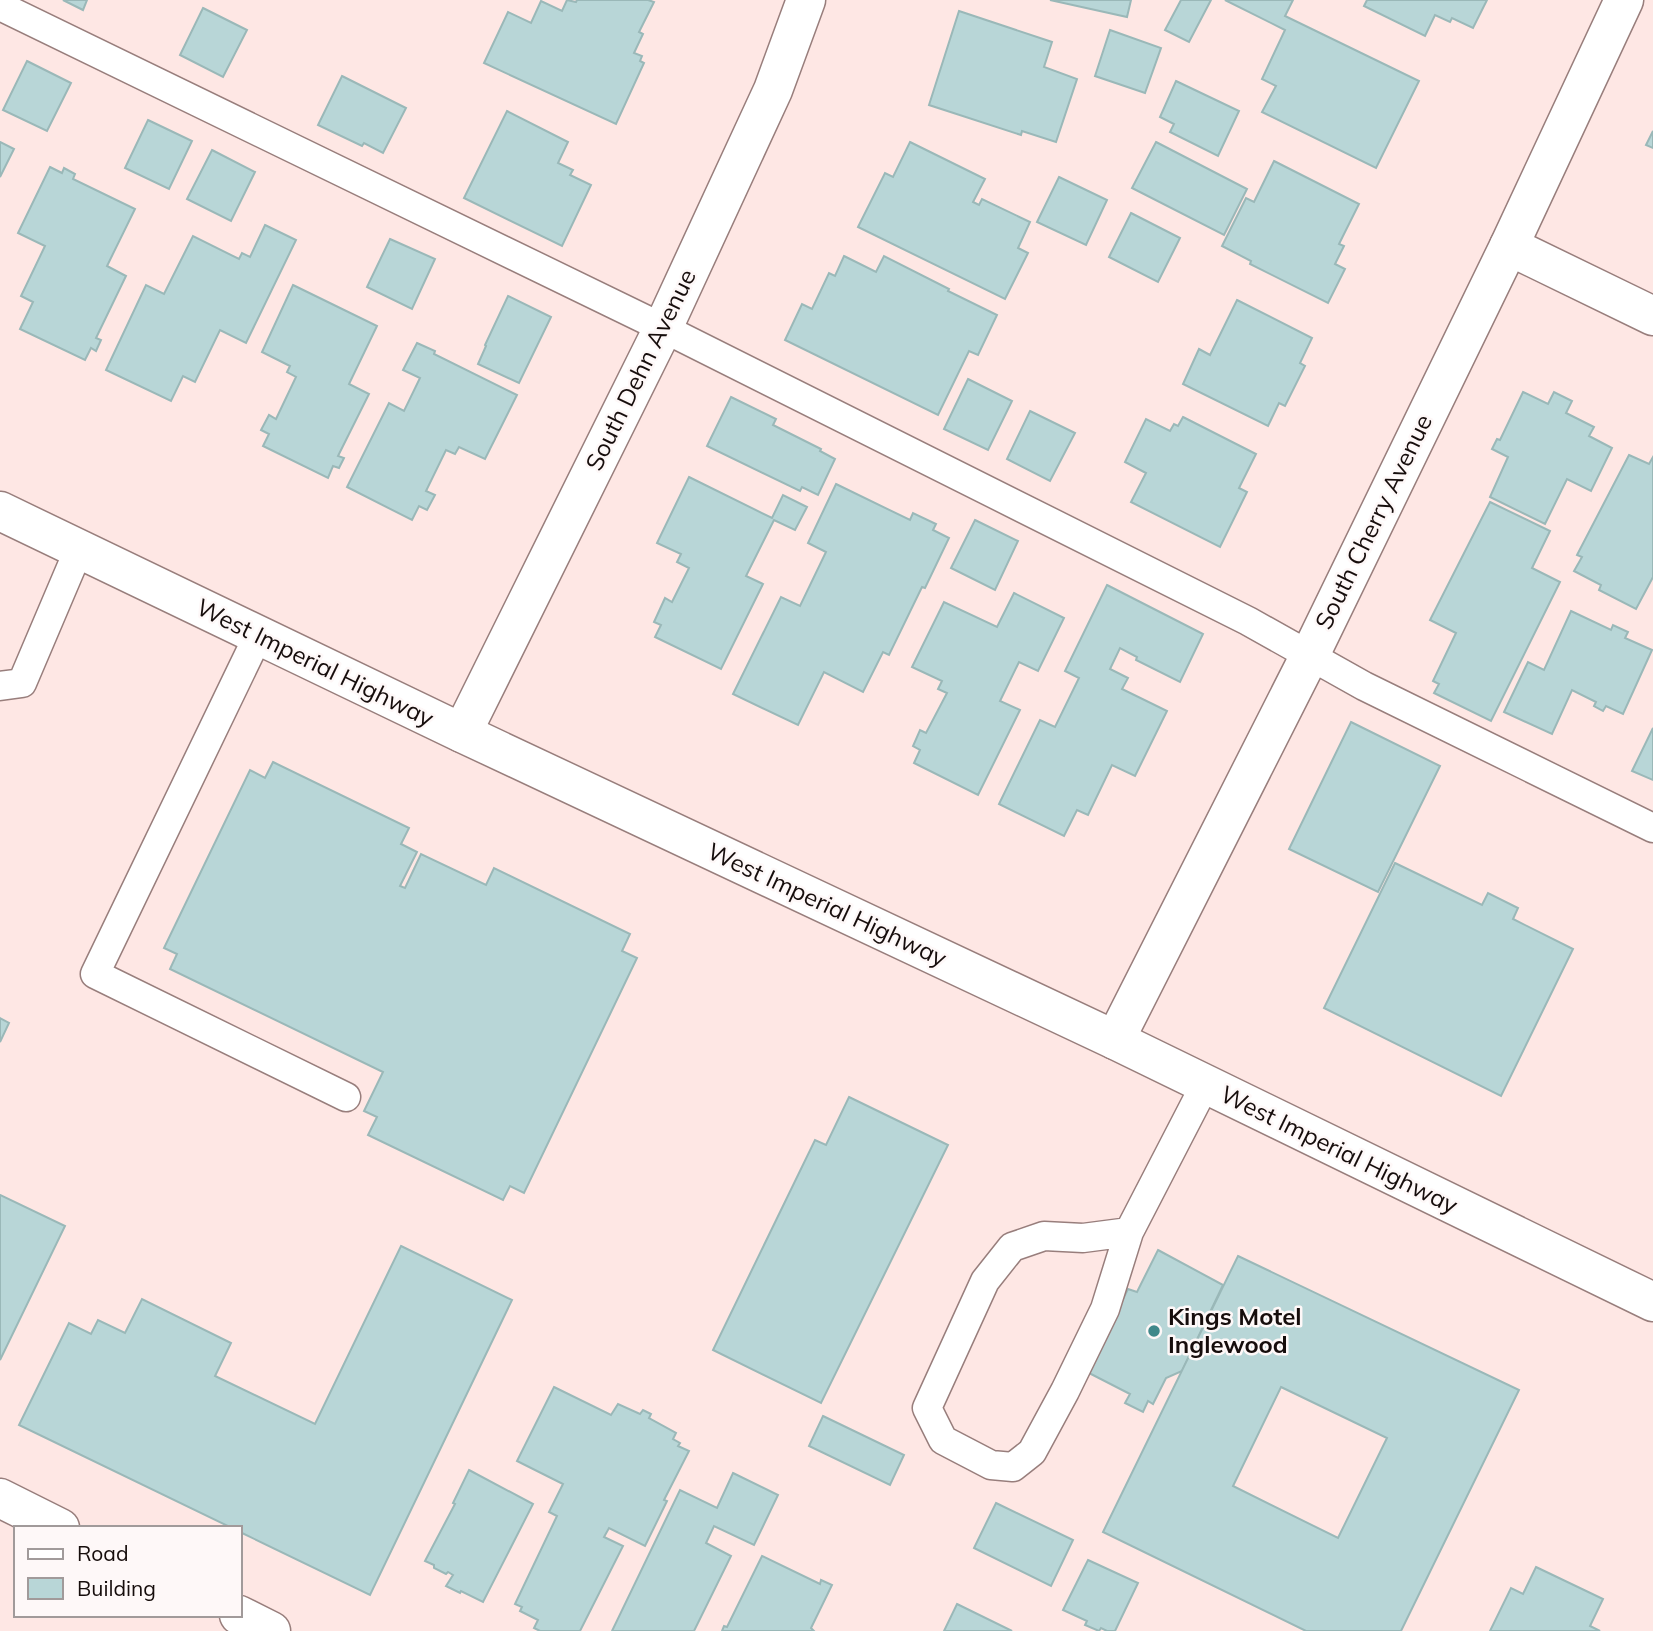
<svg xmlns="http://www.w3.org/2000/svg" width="1653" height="1631" font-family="Mulish,sans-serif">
<rect width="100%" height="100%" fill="#fee7e4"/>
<g fill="#b8d6d7" stroke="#9ab8b8" stroke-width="2" fill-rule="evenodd">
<path d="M63,0H87L83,10Z"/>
<path d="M567,0L576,2L577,0H648L654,2L639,32L643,34L634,53L642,56L640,61L644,63L616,124L484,63L508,12L531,23L541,1L562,11Z"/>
<path d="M1050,0H1131L1127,17Z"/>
<path d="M1181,0H1211L1189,42L1165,30Z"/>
<path d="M1225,0H1293L1285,16L1419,81L1376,168L1262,112L1276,86L1262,79L1285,30Z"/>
<path d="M1367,0H1487L1473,28L1452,18L1450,22L1435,15L1425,36L1364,6Z"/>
<path d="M203,8L247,30L223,77L180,55Z"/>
<path d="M959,11L1052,42L1044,67L1077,79L1056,142L1022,131L1021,135L929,105Z"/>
<path d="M1110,30L1161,48L1145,93L1095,76Z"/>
<path d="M27,61L71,83L47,131L3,110Z"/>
<path d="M342,76L406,108L383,153L364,143L362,146L318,125Z"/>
<path d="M1176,81L1239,111L1218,156L1170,132L1174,124L1160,117Z"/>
<path d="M507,111L568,142L558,163L573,170L570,175L591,185L562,246L464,198Z"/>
<path d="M148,120L192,141L169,189L125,168Z"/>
<path d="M1653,131V148L1646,145Z"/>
<path d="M0,142L14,149L0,177Z"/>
<path d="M910,142L985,179L973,202L979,205L982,199L1030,222L1018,248L1028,253L1005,299L858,227L885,173L893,177Z"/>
<path d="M1156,142L1247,189L1224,235L1132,188Z"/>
<path d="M212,150L255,172L231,221L187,199Z"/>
<path d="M1274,161L1359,204L1339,244L1344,246L1335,264L1345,269L1328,303L1250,264L1251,261L1222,246L1246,198L1254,202Z"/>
<path d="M50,167L62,173L64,168L75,174L73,179L135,209L107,266L126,276L96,338L101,340L96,351L91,348L85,360L20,329L33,302L21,296L45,246L18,233Z"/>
<path d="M1059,177L1107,200L1086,245L1037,222Z"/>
<path d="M1131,213L1180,238L1158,282L1109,257Z"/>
<path d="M265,225L296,240L246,343L220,330L195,382L183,376L171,401L106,370L146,285L164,294L193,236L239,259L242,253L250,257Z"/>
<path d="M390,239L435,259L412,309L367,287Z"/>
<path d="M844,256L876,272L884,256L949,289L948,291L997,315L978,355L969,351L938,415L785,340L802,304L812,309L829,273L835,276Z"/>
<path d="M293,285L377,326L349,384L369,394L338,456L344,458L339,468L333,466L328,478L263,446L269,434L261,430L269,415L276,419L296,377L287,372L290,366L262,352Z"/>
<path d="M508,296L551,317L519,383L478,364L486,346L485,345Z"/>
<path d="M1237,300L1312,338L1300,363L1305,366L1285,406L1279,403L1268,426L1183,384L1199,349L1210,355Z"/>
<path d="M417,343L435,351L434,354L517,395L485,459L459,447L455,454L446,450L426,491L435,495L427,510L419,506L412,520L347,487L389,403L404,411L420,378L403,370Z"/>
<path d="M968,379L1012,401L988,450L944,429Z"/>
<path d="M1523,392L1548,404L1554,392L1572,401L1566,413L1594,427L1589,436L1612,448L1591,491L1567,479L1545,524L1490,497L1508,457L1492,449L1497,439L1500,440Z"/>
<path d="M731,397L776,419L773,425L821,449L820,451L835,459L818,495L802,487L800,491L707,446Z"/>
<path d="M1030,411L1075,433L1050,481L1007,459Z"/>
<path d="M1183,417L1256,454L1239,488L1247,492L1220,547L1131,502L1146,473L1125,462L1146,419L1170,431L1174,424L1178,426Z"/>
<path d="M1629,455L1649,464L1653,457V577L1636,609L1599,590L1601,585L1574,571L1582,557L1577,555Z"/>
<path d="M689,477L772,518L783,495L807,507L795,530L774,520L746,576L763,584L721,669L655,637L661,625L654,622L665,598L672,602L689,568L677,562L681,554L657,543Z"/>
<path d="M836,484L910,520L913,513L936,524L933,530L949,538L925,588L922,587L889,655L883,652L863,692L824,672L798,725L733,694L781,597L800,606L826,552L808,543Z"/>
<path d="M1490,502L1550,531L1532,568L1560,582L1491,721L1434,693L1439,684L1433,681L1456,633L1430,620Z"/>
<path d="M975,520L1018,541L995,590L951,568Z"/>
<path d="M1107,585L1203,634L1180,682L1136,660L1137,657L1120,648L1110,669L1128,678L1122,689L1167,711L1135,776L1112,765L1088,815L1077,810L1064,836L999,804L1040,720L1055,727L1079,678L1065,671Z"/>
<path d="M1014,593L1064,618L1038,671L1019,662L1000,701L1020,710L978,795L914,763L920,750L913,746L920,730L926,733L947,693L938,689L942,681L912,667L944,602L997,627Z"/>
<path d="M1571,611L1611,630L1613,625L1628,632L1625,638L1652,650L1623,714L1606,706L1603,711L1594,706L1596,702L1572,690L1552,734L1504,712L1528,662L1544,670Z"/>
<path d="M1351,722L1440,766L1378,892L1289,849Z"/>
<path d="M1653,728V780L1632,771Z"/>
<path d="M273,762L409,828L401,844L417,852L400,886L405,888L421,854L486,885L494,868L630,934L622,951L637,958L524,1193L510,1186L503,1200L368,1135L377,1117L364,1111L383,1072L170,969L177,954L164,948L250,770L265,778Z"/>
<path d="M1395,863L1482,905L1488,893L1518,908L1513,919L1573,949L1501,1096L1324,1008Z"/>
<path d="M0,1018L9,1023L0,1042Z"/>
<path d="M849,1097L948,1145L821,1403L713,1350L815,1140L826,1145Z"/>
<path d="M0,1195L65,1226L0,1360Z"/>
<path d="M401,1246L512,1300L370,1595L240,1532V1528H232L19,1425L69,1323L91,1334L98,1320L125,1333L142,1299L231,1343L215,1376L315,1424Z"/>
<path d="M1158,1250L1223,1285L1182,1371L1166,1378L1153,1404L1148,1401L1143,1412L1125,1403L1130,1394L1087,1372L1128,1289L1137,1292Z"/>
<path d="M1238,1256L1519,1390L1401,1631H1306L1103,1532ZM1281,1387L1387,1438L1338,1538L1233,1486Z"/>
<path d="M554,1387L611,1415L618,1404L640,1414L643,1410L651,1414L649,1418L676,1433L673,1439L680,1443L678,1446L689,1451L664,1500L667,1501L645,1546L609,1528L604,1537L623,1546L580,1631H540L534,1628L538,1620L520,1611L522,1607L515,1604L557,1516L549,1512L563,1484L517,1461Z"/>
<path d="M823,1416L904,1455L890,1485L809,1446Z"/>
<path d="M469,1470L533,1504L483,1602L461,1591L460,1593L446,1586L453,1575L448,1572L446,1574L434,1568V1565L425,1561L455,1504L453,1503Z"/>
<path d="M733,1473L778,1495L754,1545L714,1526L706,1543L731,1556L694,1631H612L680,1490L717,1508Z"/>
<path d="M996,1503L1073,1540L1051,1586L974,1548Z"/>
<path d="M762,1556L820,1584L821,1580L832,1585L811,1628L814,1631H722L724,1626L727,1627Z"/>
<path d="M1088,1560L1138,1583L1115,1631H1107L1101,1628L1099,1631L1085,1625L1087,1621L1063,1610Z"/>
<path d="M1536,1567L1603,1599L1590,1626L1600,1631H1490L1511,1588L1523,1594Z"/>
<path d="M957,1604L1012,1631H944Z"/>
</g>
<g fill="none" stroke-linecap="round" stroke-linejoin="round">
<defs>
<g id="lane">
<path d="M0,6L663,328L1248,621L1364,686L1653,828"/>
<path d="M258,636L95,974L346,1097"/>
<path d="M0,686L22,683L79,549"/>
<path d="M1129,1232L1083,1238L1044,1236L1012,1247L985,1281L927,1408L943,1440L991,1465L1013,1467L1032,1452L1065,1391L1105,1309L1129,1232L1205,1085"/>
</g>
<g id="street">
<path d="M1509,246L1653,316"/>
<path d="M462,733L663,328L773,90L806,0"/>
<path d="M1115,1040L1310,655L1509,246L1624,0"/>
<path d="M0,1498L60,1528"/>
<path d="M239,1615L271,1631"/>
</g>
<path id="primary" d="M0,511L462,733L1115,1040L1653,1302"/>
</defs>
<use href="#lane" stroke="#987e7c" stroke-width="31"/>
<use href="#street" stroke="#987e7c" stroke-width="41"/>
<use href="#primary" stroke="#987e7c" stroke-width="41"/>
<use href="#lane" stroke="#fff" stroke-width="28"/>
<use href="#street" stroke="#fff" stroke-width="38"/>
<use href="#primary" stroke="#fff" stroke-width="38"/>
</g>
<circle fill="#40888a" stroke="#fef8f8" stroke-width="2.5" cx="1154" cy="1331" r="7"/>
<g text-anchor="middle" stroke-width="5" stroke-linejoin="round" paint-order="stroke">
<g font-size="24" fill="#160d0c" stroke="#fef8f8">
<text transform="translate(641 370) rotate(-64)" y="8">South Dehn Avenue</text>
<text transform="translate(1374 522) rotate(-64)" y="8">South Cherry Avenue</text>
<text transform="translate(315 663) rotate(26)" y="8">West Imperial Highway</text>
<text transform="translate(827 905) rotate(25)" y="8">West Imperial Highway</text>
<text transform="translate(1339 1150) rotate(26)" y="8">West Imperial Highway</text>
</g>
<g font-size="24" font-weight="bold" fill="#160d0c" stroke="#fef8f8" text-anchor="start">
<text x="1168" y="1325">Kings Motel<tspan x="1168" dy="28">Inglewood</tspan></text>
</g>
</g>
<rect x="14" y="1526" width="228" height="91" fill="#fef8f8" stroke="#a19a9a" stroke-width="2"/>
<rect x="28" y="1549" width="35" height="10" fill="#ffffff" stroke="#a19a9a" stroke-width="2"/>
<text x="77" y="1561" font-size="21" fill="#160d0c">Road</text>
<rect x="28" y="1578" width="35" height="21" fill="#b8d6d7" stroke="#a19a9a" stroke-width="2"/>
<text x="77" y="1596" font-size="21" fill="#160d0c">Building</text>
</svg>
